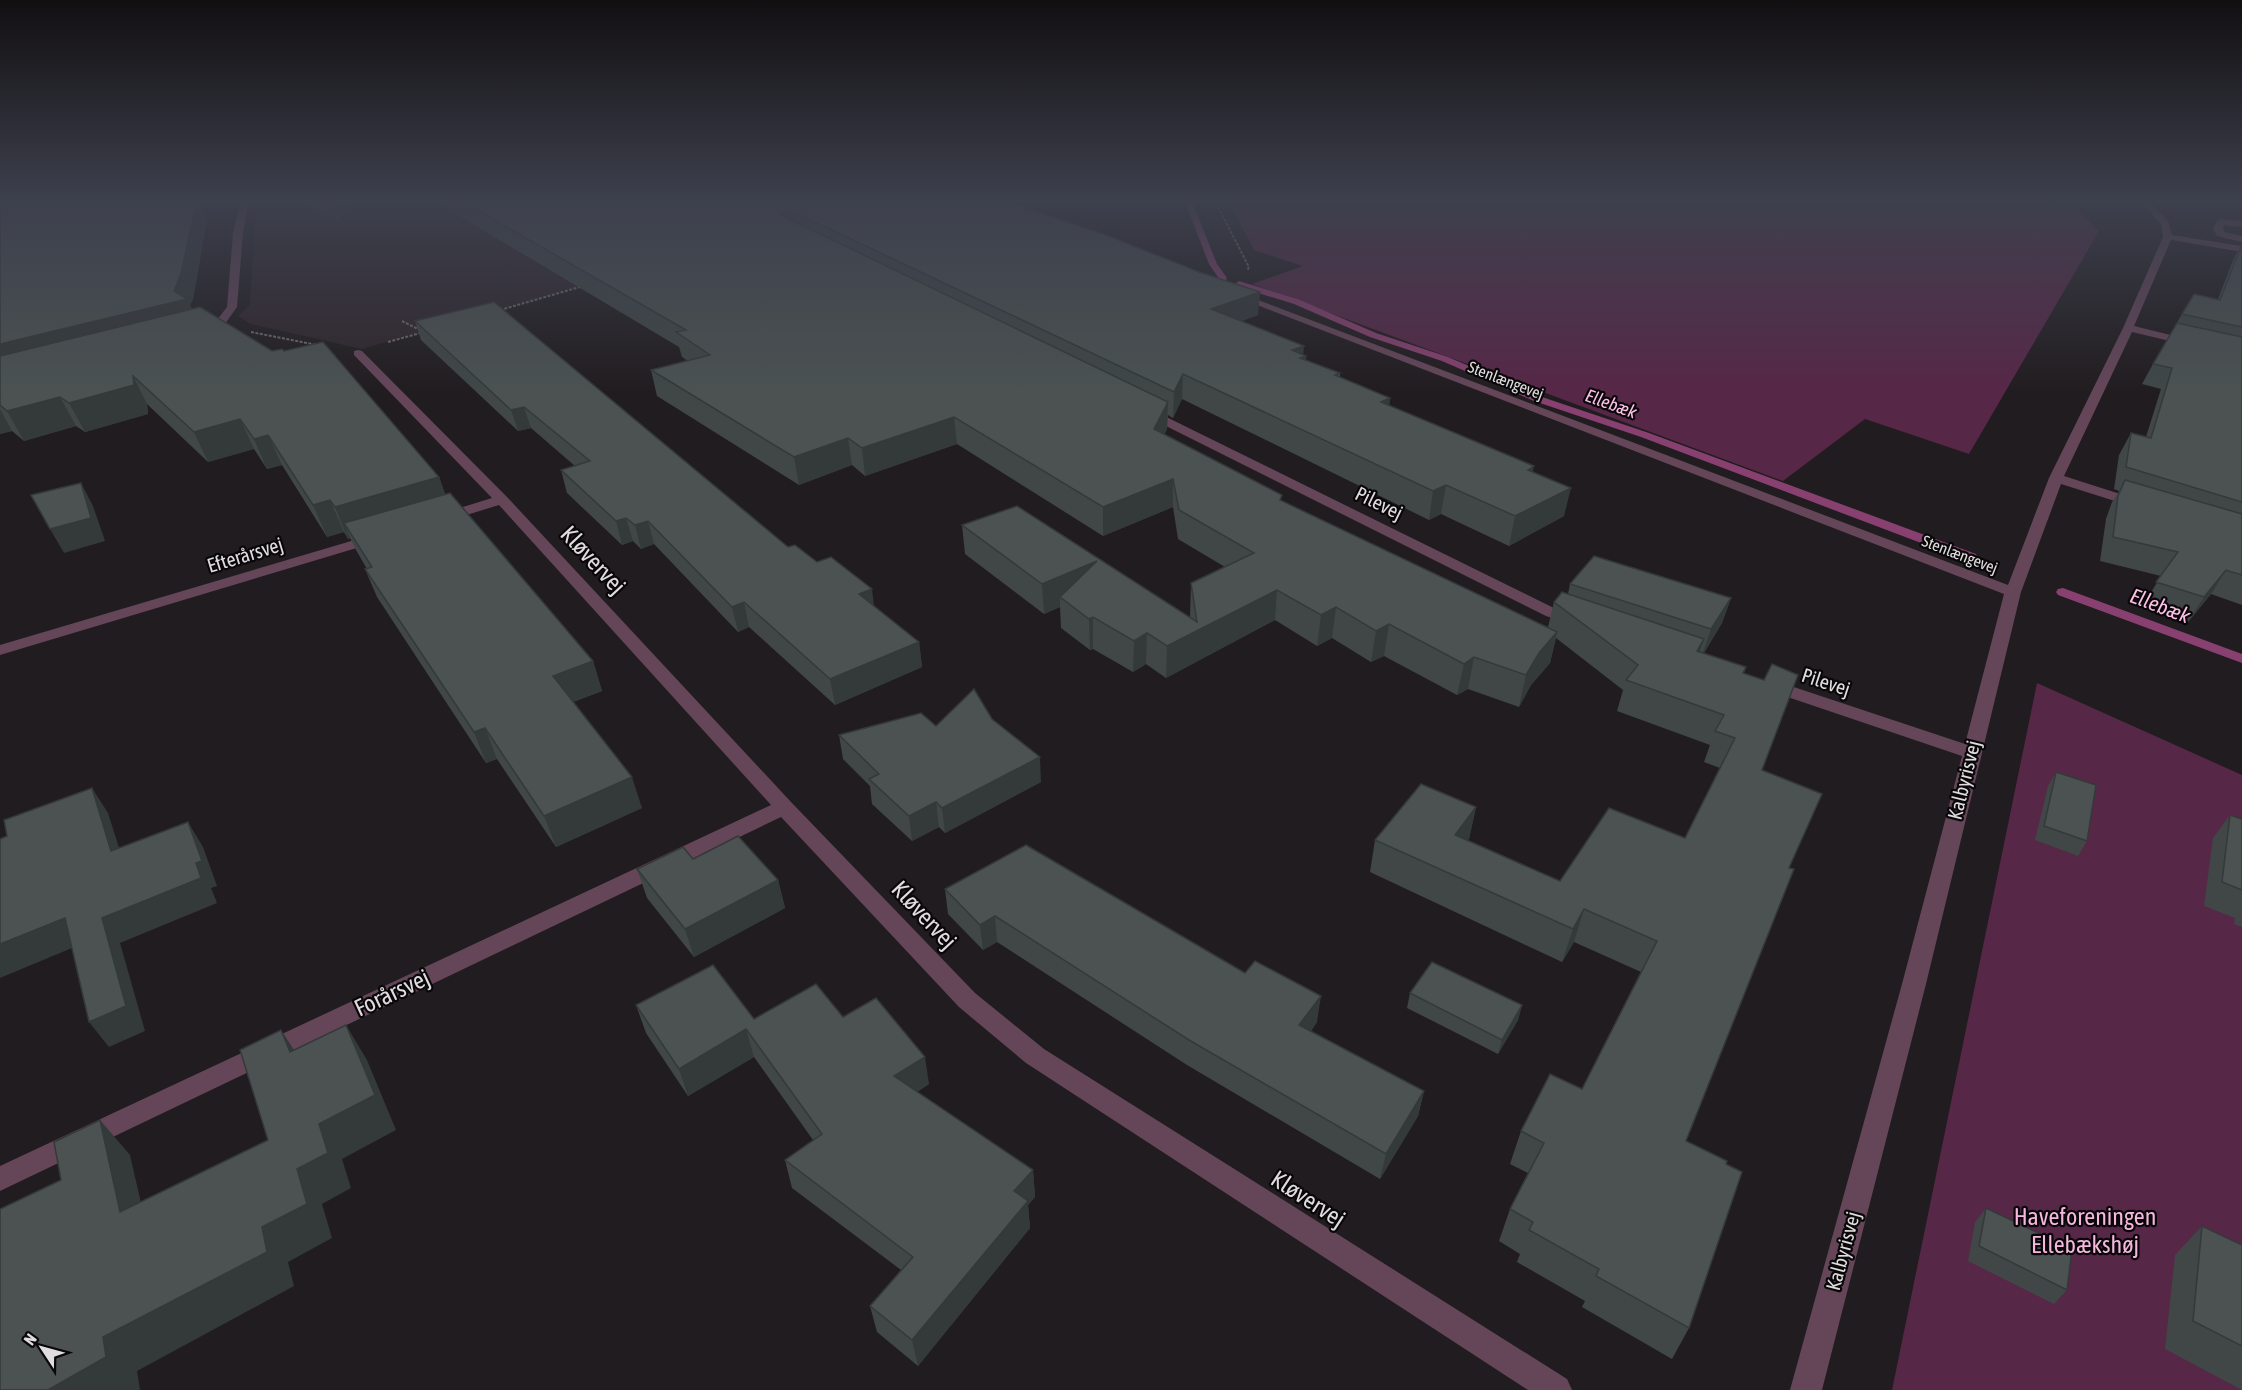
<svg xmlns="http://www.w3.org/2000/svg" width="2242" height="1390" font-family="'Asap Condensed',sans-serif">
<rect width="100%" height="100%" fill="#211c1f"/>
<path fill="#2f252b" d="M256,199H879L362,349L251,324L238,316L250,305Z"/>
<g fill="#572747">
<path d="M1227,199H2014L2075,208L2099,231L1969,454L1865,419L1783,481L1252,284L1303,266L1254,250Z"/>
<path d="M2037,683L2242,775V1390H1892Z"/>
</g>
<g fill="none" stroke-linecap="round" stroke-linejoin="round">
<g fill="#884070" fill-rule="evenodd">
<path d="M1184,199H1191L1217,264L1227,278L1226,280H1220L1209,264Z"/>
<path d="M1239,281L1300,300L1376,333L1448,357L1542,397L1649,433L1976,554L1977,557L1976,560H1966L1641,437L1534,401L1442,361L1370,337L1294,304L1236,286L1235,284Z"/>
<path d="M2063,588L2242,654V663L2058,595L2056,592L2058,589Z"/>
</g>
<g stroke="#6e6a6c" stroke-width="2" stroke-dasharray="3 1.5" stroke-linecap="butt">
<path d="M1214,199L1249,267L1247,271"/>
<path d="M2185,201L2202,202"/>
<path d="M500,310L583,286"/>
<path d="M402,321L420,330"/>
<path d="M251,332L317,345"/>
<path d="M388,342L424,332"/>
</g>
<g fill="#654659" fill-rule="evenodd">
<path d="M241,199H249L243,233L237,307L222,328L198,332V328L214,324L227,307L233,233Z"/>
<path d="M2138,199H2147L2168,221L2172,235L2242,246V252L2171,240L2134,326L2195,341L2197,343L2191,346L2132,332L2064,476L2142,501L2144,504L2137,508L2061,484L2021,592L1926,984L1822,1390H1790L1902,984L1962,756L1764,689L1761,685L1764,681H1776L1965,744L2004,594L1231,295L1240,293L2008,585L2049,478L2123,328L2163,237L2161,224Z"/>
<path d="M2221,219L2242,221V227L2224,225L2223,228L2224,232L2242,236V242L2217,236L2213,228L2218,220Z"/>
<path d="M358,350L362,351L507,497L791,802L975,993L1044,1049L1567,1379L1572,1390H1528L1026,1063L959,1007L781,817L0,1191V1166L771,805L499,505L447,521H437L435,518L437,515L492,498L354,355V351Z"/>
<path d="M1148,408L1558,610L1579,616L1581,620L1573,625L1546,616L1144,415L1142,412L1144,409Z"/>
<path d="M375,534L382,538L380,541L0,655V645Z"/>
</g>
</g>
<g fill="#404746">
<path d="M0,199H198L207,219L193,299L190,305L192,309L272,351H284L439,477L445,494L593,661L602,691L573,702L642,808L556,847L497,759L486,763L377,597L365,569H367L356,550L350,538L348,539L344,532L327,537L282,465L267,469L254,449L208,462L147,404L148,414L85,432L76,426L24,441L12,431L0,434Z"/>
<path d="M293,199H355L340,220Z"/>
<path d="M431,199H1013L1006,200L1258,315L1241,321L1306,356V360L1340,373V377L1390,398L1389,405L1533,472L1564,516L1509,546L1441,514L1429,520L1182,399L1173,418L1168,415L1167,429L1164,435L1282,501L1548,627L1554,602L1568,594L1570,584L1731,598L1722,623L1704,653L1746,667L1744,673L1762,770L1789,868L1686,1141L1689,1328L1672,1359L1582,1307L1585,1301L1517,1262L1520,1254L1499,1241L1510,1209L1528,1173L1510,1164L1521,1131L1582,1089L1641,972L1574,942L1562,962L1370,872L1375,840L1476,807L1469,839L1468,840L1560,881L1685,838L1720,768L1704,762L1710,745L1617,711L1623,690L1556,638L1550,663L1531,685L1519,707L1468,689L1457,695L1384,656L1371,662L1332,638L1317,646L1275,620L1166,678L1146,664L1133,672L1093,649L1090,650L1061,628L1060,607L1044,614L965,554L962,525L1190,617L1191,583L1225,567L1178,539L1173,507L1103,536L957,444L865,476L852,465L799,485L657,396L651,370L688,361L682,357L679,347Z"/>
<path d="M2242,244V605L2211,594L2188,622L2142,607L2161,576L2100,561L2106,519L2112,502L2119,491L2114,489L2119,455L2131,433L2146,437L2161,389L2142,384L2153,364L2182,314L2218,299L2233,260Z"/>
<path d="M415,321L788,547L817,562L874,606L919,642L922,667L835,705L749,627L738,632L654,544L641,549L633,541L622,545L567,493L561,470L575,466L531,428L518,431L421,340Z"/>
<path d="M992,719L1041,782L945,833L939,827L912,841L872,804L870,786L843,759L839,735L936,726Z"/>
<path d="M2056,772L2087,841L2078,856L2035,840L2048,786Z"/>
<path d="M2230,815L2242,819V927L2234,924L2235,918L2204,906L2213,838Z"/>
<path d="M693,859L778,880L785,908L694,957L647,898L637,869Z"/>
<path d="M945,889L1317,1022L1311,1031L1424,1091L1418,1116L1380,1179L1187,1065L997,942L983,950L948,914Z"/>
<path d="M1410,993L1522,1005L1518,1020L1498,1054L1407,1008Z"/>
<path d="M636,1005L754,1019L843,1017L929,1084L917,1092L1033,1170L1035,1197L1028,1205L1030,1228L918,1366L877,1332L870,1306L901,1270L792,1188L785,1160L813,1140L754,1057L688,1096L646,1033Z"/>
<path d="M1986,1208L2067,1290L2054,1304L1968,1261L1975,1222Z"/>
<path d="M2202,1226L2242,1245V1390L2165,1349L2175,1255Z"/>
</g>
<g fill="#343939">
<path d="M197,199H198L207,219L193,299L190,305L199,325L0,375V344L174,291Z"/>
<path d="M333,199H355L340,220Z"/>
<path d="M792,211L795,231L781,215L782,212Z"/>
<path d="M1260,292L1258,315L1210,333L1211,309Z"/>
<path d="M1304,346L1303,357L1306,356L1304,381L1292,350Z"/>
<path d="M1183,374L1182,399L1173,418L1174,392Z"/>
<path d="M133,376L147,404L148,414L85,432L69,403Z"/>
<path d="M60,397L76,426L24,441L7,411Z"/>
<path d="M1390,398L1387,424L1381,402Z"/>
<path d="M1168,402L1167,429L1153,456L1154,429Z"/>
<path d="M524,407L531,428L518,431L511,410Z"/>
<path d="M0,409L12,431L0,434Z"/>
<path d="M954,417L957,444L865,476L862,448Z"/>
<path d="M240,419L254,449L208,462L194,432Z"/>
<path d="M268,435L282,465L267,469L254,439Z"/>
<path d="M848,438L852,465L799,485L794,457Z"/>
<path d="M1534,466L1528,494V470Z"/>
<path d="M439,477L450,508L344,523L350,538L348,539L335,507Z"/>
<path d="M1173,479V507L1103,536V507Z"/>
<path d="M81,483L93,506L105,541L64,553L50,529Z"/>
<path d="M1446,485L1441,514L1429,520L1433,491Z"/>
<path d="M1571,488L1564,516L1509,546L1515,516Z"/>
<path d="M330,500L344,532L327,537L313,505Z"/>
<path d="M626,518L633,541L622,545L616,521Z"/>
<path d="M648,521L654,544L641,549L635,525Z"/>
<path d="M1097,561L1060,597V607L1044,614L1042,584Z"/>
<path d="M2226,570L2211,594L2188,622L2204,597Z"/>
<path d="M872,589L875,613L859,594Z"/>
<path d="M1277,590L1275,620L1166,678L1167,646Z"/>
<path d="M1731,598L1722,623L1702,655L1711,629Z"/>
<path d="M744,602L749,627L738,632L732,607Z"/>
<path d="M1336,607L1332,638L1317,646L1321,615Z"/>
<path d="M1093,617V649L1090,650L1089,619Z"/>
<path d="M1389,624L1384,656L1371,662L1376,631Z"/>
<path d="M1557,632L1550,663L1531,685L1519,707L1526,675L1539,653Z"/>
<path d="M1147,633L1146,664L1133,672L1134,641Z"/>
<path d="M1704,639L1694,668L1697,651Z"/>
<path d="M919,642L922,667L835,705L830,679Z"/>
<path d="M1474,657L1468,689L1457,695L1464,664Z"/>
<path d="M593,661L602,691L563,706L553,676Z"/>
<path d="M485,728L497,759L486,763L474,732Z"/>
<path d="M1040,757L1041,782L945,833L942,808Z"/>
<path d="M632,777L642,808L556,847L544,816Z"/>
<path d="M92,788L108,813L128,876L111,851Z"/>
<path d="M936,802L939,827L912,841L909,816Z"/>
<path d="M1476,807L1469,839L1448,867L1455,835Z"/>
<path d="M188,822L203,847L217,886L211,888L217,903L120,943L145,1031L109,1047L89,1022L102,918L196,863Z"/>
<path d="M778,880L785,908L694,957L685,929Z"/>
<path d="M1584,909L1574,942L1562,962L1573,929Z"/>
<path d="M995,916L997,942L983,950L980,925Z"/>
<path d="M65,918L84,943L0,978V944Z"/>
<path d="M1321,996L1317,1022L1296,1050L1299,1025Z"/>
<path d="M1522,1005L1518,1020L1498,1054L1502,1040Z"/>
<path d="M346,1025L367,1060L396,1130L342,1159L351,1188L322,1204L332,1238L288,1262L294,1286L137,1371L140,1390H48L103,1337L262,1227L297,1169L319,1124Z"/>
<path d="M746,1029L754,1057L688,1096L679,1069Z"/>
<path d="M281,1030L304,1065L290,1052Z"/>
<path d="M925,1057L929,1084L899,1103L894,1076Z"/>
<path d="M1424,1091L1418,1116L1380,1179L1386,1154Z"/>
<path d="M100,1120L130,1155L151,1247L120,1212Z"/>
<path d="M1033,1170L1035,1197L1028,1205L1030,1228L918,1366L912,1340L1014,1191Z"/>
</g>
<g fill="#4b5251" stroke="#343939" stroke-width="1.5">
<path d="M0,199H197L181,274L174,291L187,299L0,344Z"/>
<path d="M458,199H1002L1106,235L1199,272L1260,292L1211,309L1304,346L1292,350L1306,356L1300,358L1340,373L1335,375L1390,398L1381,402L1534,466L1528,470L1571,488L1515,516L1446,485L1433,491L1183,374L1174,392L792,211L782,212L781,215L1168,402L1154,429L1282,495L1280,500L1557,632L1539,653L1526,675L1474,657L1464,664L1389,624L1376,631L1336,607L1321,615L1277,590L1167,646L1147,633L1134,641L1093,617L1089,619L1060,597L1097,561L1042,584L962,525L1017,506L1197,622L1191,583L1254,553L1179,510L1173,479L1103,507L954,417L862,448L848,438L794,457L651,370L710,355L676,332L686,330Z"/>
<path d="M2242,244V327L2182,314L2194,294L2220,300Z"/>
<path d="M494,302L788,547L795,545L817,562L831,557L872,589L859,594L919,642L830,679L744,602L732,607L648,521L635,525L626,518L616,521L561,470L590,461L524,407L511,410L415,321Z"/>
<path d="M200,307L272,351L282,349L284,351L323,342L439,477L335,507L330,500L313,505L268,435L254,439L240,419L194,432L133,376L134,385L69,403L60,397L7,411L0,405V356Z"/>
<path d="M2177,323L2242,337V502L2126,467L2131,433L2151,438L2172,368L2153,364Z"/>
<path d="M2125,480L2242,514V575L2226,570L2204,597L2156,582L2178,552L2113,537L2118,496Z"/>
<path d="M81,483L91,518L50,529L31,495Z"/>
<path d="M450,493L593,661L553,676L632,777L544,816L485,728L474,732L365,569L372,567L344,523Z"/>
<path d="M1594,556L1731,598L1711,629L1570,584Z"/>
<path d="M1562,592L1704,639L1697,651L1746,667L1743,673L1764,680L1772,664L1798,675L1762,770L1822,794L1789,868L1794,869L1686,1141L1727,1161L1726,1164L1742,1172L1689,1328L1596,1276L1599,1269L1529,1230L1533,1222L1510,1209L1544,1143L1521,1131L1550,1074L1582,1089L1657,941L1584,909L1573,929L1375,840L1421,784L1476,807L1455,835L1560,881L1609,808L1685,838L1735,738L1715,731L1724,715L1626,680L1638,665L1554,602Z"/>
<path d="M974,689L992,719L1040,757L942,808L936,802L909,816L869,779L879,774L839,735L921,713L936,726Z"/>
<path d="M2056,772L2096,785L2087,841L2044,826Z"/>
<path d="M92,788L111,851L188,822L202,861L196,863L201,878L102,918L126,1006L89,1022L65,918L0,944V839L7,836L4,820Z"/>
<path d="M2230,815L2242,819V890L2222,882Z"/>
<path d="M738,836L778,880L685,929L637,869L683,847L693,859Z"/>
<path d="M1026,845L1245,973L1255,961L1321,996L1299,1025L1424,1091L1386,1154L1189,1040L995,916L980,925L945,889Z"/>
<path d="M1432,962L1522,1005L1502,1040L1410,993Z"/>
<path d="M713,965L754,1019L816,984L843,1017L876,998L925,1057L894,1076L1033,1170L1014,1191L1028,1201L912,1340L870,1306L913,1257L785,1160L822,1134L746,1029L679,1069L636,1005Z"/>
<path d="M346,1025L375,1095L319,1124L328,1153L297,1169L307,1204L262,1227L267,1252L103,1337L106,1357L48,1390H0V1209L61,1180L54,1142L100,1120L120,1212L268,1140L240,1050L281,1030L290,1052Z"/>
<path d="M1986,1208L2072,1249L2067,1290L1979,1246Z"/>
<path d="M2202,1226L2242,1245V1346L2193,1321Z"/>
</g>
<linearGradient id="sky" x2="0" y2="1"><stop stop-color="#120f11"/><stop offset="0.51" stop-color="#3d404d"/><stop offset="1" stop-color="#3d404d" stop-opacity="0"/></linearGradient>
<rect width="2242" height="393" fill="url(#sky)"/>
<g text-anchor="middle" stroke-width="4.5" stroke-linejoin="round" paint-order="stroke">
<g font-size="16" fill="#e0ddde" stroke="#090709">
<text transform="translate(1506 380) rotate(21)" y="6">Stenlængevej</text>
<text transform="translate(1960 554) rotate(21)" y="6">Stenlængevej</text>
</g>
<g font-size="18" font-style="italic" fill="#ffc0e7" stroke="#090709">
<text transform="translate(1611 404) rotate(20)" y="6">Ellebæk</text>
</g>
<g font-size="20" fill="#e0ddde" stroke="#090709">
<text transform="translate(1379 503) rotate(26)" y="7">Pilevej</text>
<text transform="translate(245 555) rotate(-17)" y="7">Efterårsvej</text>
<text transform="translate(1826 682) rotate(18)" y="7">Pilevej</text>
<text transform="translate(1964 780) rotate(-76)" y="7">Kalbyrisvej</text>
<text transform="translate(1843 1251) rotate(-75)" y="7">Kalbyrisvej</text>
</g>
<g font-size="21" font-style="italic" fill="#ffc0e7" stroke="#090709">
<text transform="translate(2160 606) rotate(21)" y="7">Ellebæk</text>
</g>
<g font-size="24" fill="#e0ddde" stroke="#090709">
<text transform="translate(593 560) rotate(47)" y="8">Kløvervej</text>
<text transform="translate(924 915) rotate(47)" y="8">Kløvervej</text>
<text transform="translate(392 993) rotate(-25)" y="8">Forårsvej</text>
<text transform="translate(1308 1199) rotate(33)" y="8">Kløvervej</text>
</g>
<g font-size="24" fill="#f6b7de" stroke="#090709">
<text x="2085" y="1225">Haveforeningen<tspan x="2085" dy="28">Ellebækshøj</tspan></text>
</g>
</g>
<g transform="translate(42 1348) rotate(306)" stroke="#090709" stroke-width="4.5" paint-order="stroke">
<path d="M0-4.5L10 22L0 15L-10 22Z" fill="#e0ddde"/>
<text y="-9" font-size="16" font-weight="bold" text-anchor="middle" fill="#e0ddde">N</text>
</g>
</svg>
